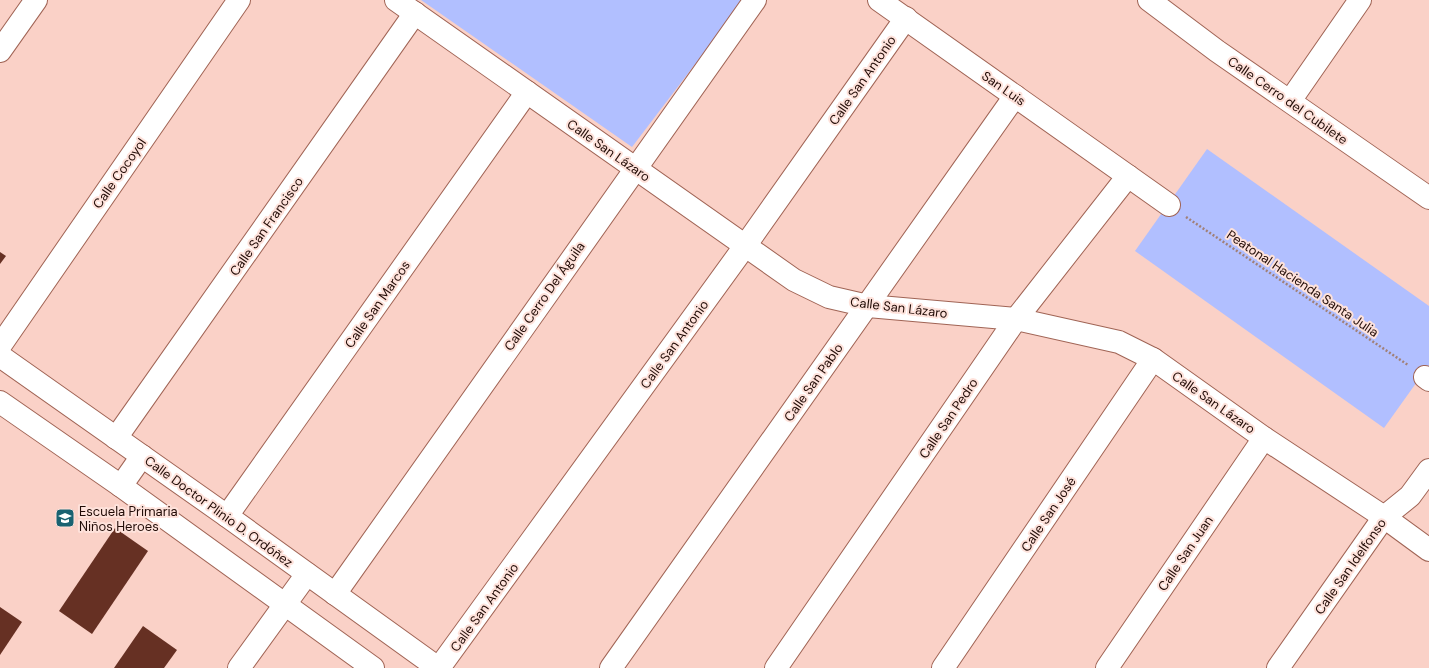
<svg xmlns="http://www.w3.org/2000/svg" width="1429" height="668" font-family="'DM Sans',sans-serif">
<rect width="100%" height="100%" fill="#fad1c7"/>
<g fill="#b1bfff">
<path d="M421,0H744L632,147Z"/>
<path d="M1207,149L1429,306V365L1384,428L1135,251Z"/>
</g>
<g fill="#663023">
<path d="M0,252L6,256L0,264Z"/>
<path d="M115,528L148,551L92,634L59,611Z"/>
<path d="M0,607L22,622L0,655Z"/>
<path d="M143,626L177,650L164,668H114Z"/>
</g>
<g fill="none" stroke-linecap="round" stroke-linejoin="round">
<defs>
<g id="minor">
<path d="M396,0L794,280L829,297L868,306L1016,319L1119,342L1153,359L1264,438L1384,517L1429,550"/>
<path d="M879,0L1169,205"/>
<path d="M1149,0L1217,51L1429,198"/>
<path d="M0,51L36,0"/>
<path d="M1290,101L1360,0"/>
<path d="M0,346L239,0"/>
<path d="M0,356L227,516L438,668"/>
<path d="M1425,377L1429,380"/>
<path d="M0,402L121,486L373,668"/>
<path d="M116,438L415,13"/>
<path d="M121,486L142,456"/>
<path d="M227,516L527,92"/>
<path d="M335,594L755,0"/>
<path d="M239,668L307,574"/>
<path d="M439,668L745,246L906,18"/>
<path d="M611,668L1015,96"/>
<path d="M776,668L1016,319L1128,176"/>
<path d="M943,668L1153,359"/>
<path d="M1107,668L1264,438"/>
<path d="M1278,668L1384,517L1410,496L1429,470"/>
</g>
</defs>
<use href="#minor" stroke="#a06455" stroke-width="24"/>
<path stroke="#a18078" stroke-width="2.5" stroke-dasharray="2 2" stroke-linecap="butt" d="M1186,217L1408,365"/>
<use href="#minor" stroke="#fff" stroke-width="22"/>
</g>
<defs>
<symbol id="school-square" viewBox="-11 -11 22 22"><rect x="-9" y="-9" width="18" height="18" rx="4" fill="#196271" stroke="#fee2db"/><path d="M0-5L7-2L0 1L-7-2ZM-4 1L0 2.5L4 1V4Q0 6-4 4Z" fill="#fff"/></symbol>
</defs>
<g fill-rule="evenodd">
<use href="#school-square" x="54" y="507" width="22" height="22"/>
</g>
<g text-anchor="middle" stroke-width="4" stroke-linejoin="round" paint-order="stroke">
<g font-size="13" fill="#210b06" stroke="#fee2db">
<text transform="translate(862 80) rotate(-55)" y="5">Calle San Antonio</text>
<text transform="translate(1004 88) rotate(35)" y="5">San Luis</text>
<text transform="translate(1288 100) rotate(35)" y="5">Calle Cerro del Cubilete</text>
<text transform="translate(609 150) rotate(35)" y="5">Calle San Lázaro</text>
<text transform="translate(119 173) rotate(-55)" y="5">Calle Cocoyol</text>
<text transform="translate(266 226) rotate(-55)" y="5">Calle San Francisco</text>
<text transform="translate(1303 283) rotate(34)" y="5">Peatonal Hacienda Santa Julia</text>
<text transform="translate(544 296) rotate(-55)" y="5">Calle Cerro Del Águila</text>
<text transform="translate(377 304) rotate(-55)" y="5">Calle San Marcos</text>
<text transform="translate(899 307) rotate(7)" y="5">Calle San Lázaro</text>
<text transform="translate(674 344) rotate(-54)" y="5">Calle San Antonio</text>
<text transform="translate(813 382) rotate(-55)" y="5">Calle San Pablo</text>
<text transform="translate(1214 402) rotate(35)" y="5">Calle San Lázaro</text>
<text transform="translate(948 418) rotate(-56)" y="5">Calle San Pedro</text>
<text transform="translate(219 511) rotate(36)" y="5">Calle Doctor Plinio D. Ordóñez</text>
<text transform="translate(1048 514) rotate(-56)" y="5">Calle San José</text>
<text transform="translate(1185 553) rotate(-56)" y="5">Calle San Juan</text>
<text transform="translate(1350 566) rotate(-55)" y="5">Calle San Idelfonso</text>
<text transform="translate(484 607) rotate(-54)" y="5">Calle San Antonio</text>
</g>
<g font-size="13" fill="#210b06" stroke="#fee2db" text-anchor="start">
<text x="79" y="516">Escuela Primaria<tspan x="79" dy="15">Niños Heroes</tspan></text>
</g>
</g>
</svg>
